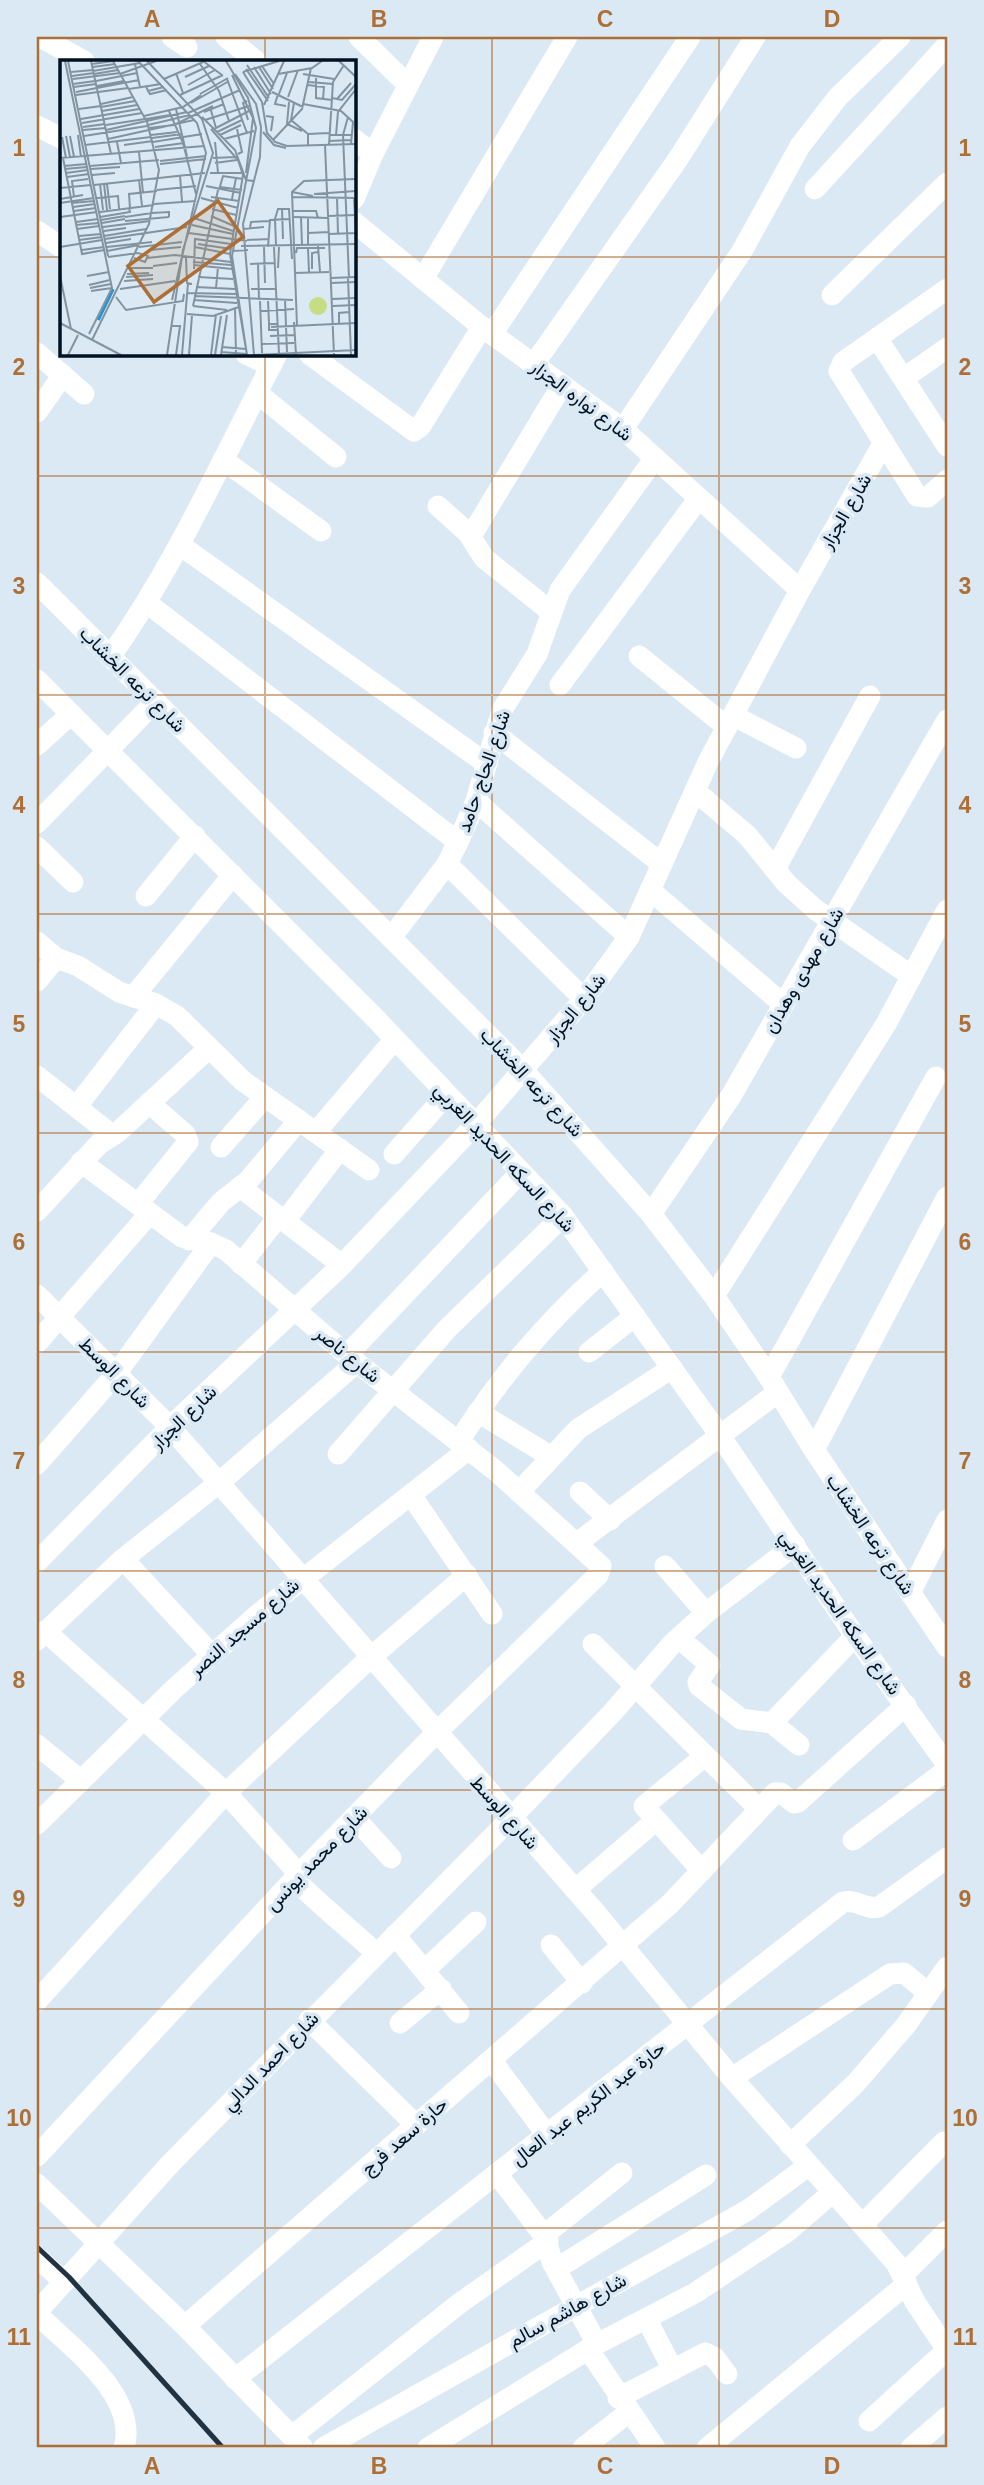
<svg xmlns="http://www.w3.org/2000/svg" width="984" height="2485" font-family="Arial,Vazirmatn,sans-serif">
<rect width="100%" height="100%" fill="#dae9f4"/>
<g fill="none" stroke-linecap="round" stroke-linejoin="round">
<g stroke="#fff" stroke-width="21">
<path d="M40,37L84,61"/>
<path d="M172,37L187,47"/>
<path d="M226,37L256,61"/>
<path d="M359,37L408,85"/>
<path d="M37,126L61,138"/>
<path d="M354,139L373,154"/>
<path d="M815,189L947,45"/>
<path d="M354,199L373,154L433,37"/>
<path d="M354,222L482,327L623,429L800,590"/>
<path d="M37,231L61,247"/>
<path d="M423,279L567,37"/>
<path d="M947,289L843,362L839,371L917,496L928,497L947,480"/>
<path d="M832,295L947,183"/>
<path d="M492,334L690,37"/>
<path d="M877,338L947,446"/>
<path d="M37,353L84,394"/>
<path d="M246,354L271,366"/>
<path d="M309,354L414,431L420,427L482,327"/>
<path d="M534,364L678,159L755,37"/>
<path d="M904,378L947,348"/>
<path d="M257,393L336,457"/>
<path d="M37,412L63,375"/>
<path d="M623,429L742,251L800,146L838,97L900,37"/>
<path d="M223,460L321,531"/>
<path d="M438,506L468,533L484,558L550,611"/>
<path d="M471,536L562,385"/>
<path d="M180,545L487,764"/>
<path d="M37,583L523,1070L651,1214L714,1296L769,1377L814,1450L947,1647"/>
<path d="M147,603L458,842"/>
<path d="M639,656L727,727"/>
<path d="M110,657C177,562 224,456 277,354"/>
<path d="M37,680L376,1019L563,1216L721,1437L855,1636L947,1765"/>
<path d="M560,685L699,498"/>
<path d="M734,716L796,748"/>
<path d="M494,733L662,864"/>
<path d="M37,745L71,714"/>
<path d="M695,791L747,835L787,884L816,910L910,975"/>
<path d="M476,801L629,937"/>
<path d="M37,823L156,701"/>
<path d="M37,847L73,882"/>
<path d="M447,864L584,999"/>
<path d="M775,869L870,696"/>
<path d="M650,890L783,1004"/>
<path d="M146,896L195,836"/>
<path d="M391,938L447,864L458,842L476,801L502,710L537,654L560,590L655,458"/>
<path d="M37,942L56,958L78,966L119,992L156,1004L177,1016L243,1081L369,1170"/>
<path d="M37,981L56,958"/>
<path d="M133,997L233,875"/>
<path d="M37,1076L112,1135"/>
<path d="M77,1106L156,1004"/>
<path d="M316,1132L395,1039"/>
<path d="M221,1147L264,1098"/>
<path d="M394,1154L447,1094"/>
<path d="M240,1187L342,1265"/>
<path d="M138,1204L188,1142L185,1134L149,1103"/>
<path d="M37,1211L99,1144L118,1132L209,1048"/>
<path d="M651,1214L731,1096L947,720"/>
<path d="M285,1221L340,1149"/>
<path d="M189,1240L221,1202L248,1181L299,1120"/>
<path d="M241,1264L279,1216"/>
<path d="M37,1295L170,1427L595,1912L732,2078L896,2263L915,2302L947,2350"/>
<path d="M714,1296L886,1024L947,910"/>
<path d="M37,1343L150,1213"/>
<path d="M589,1352L635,1316"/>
<path d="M347,1355L521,1172"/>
<path d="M769,1377L936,1077"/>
<path d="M478,1412L550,1456"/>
<path d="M459,1441C504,1372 542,1327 603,1271"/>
<path d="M814,1450L947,1197"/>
<path d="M338,1454L447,1329L563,1216"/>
<path d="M37,1464L116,1374L211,1243"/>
<path d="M519,1492L578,1429L672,1368"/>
<path d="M580,1492L610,1520"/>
<path d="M411,1495L492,1614"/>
<path d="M577,1543L778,1392"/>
<path d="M123,1559L212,1655"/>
<path d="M37,1562L170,1427L342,1265L476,1124L584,999L629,937L708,762L800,590L884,442"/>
<path d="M665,1566L706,1613"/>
<path d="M910,1593L947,1520"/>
<path d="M45,1631L226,1793L299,1874"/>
<path d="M679,1638L710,1665L698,1682L699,1686L741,1719L772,1723L799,1745"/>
<path d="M37,1640L123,1559L220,1482L356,1363"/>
<path d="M593,1644L759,1809"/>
<path d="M772,1723L855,1636"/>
<path d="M37,1745L80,1780"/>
<path d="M354,1817L391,1858"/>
<path d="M37,1824L175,1688L257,1615L469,1449"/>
<path d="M853,1840L947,1770"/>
<path d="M702,1871L644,1806L705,1756"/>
<path d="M294,1879C321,1906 349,1928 376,1953"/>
<path d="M575,1890L655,1821"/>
<path d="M395,1935L459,2013"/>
<path d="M551,1945L582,1983"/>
<path d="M425,1970L476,1922"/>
<path d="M37,2001L226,1793L371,1657L467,1575"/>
<path d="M309,2020L416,2125"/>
<path d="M400,2023L441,1989"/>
<path d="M492,2061L547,2135"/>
<path d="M732,2078L890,1974L904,1973L928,1993"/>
<path d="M790,2145L855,2084L906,2025L947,1967"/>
<path d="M37,2156L299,1874L436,1733L598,1575L601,1566L496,1471L347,1355L226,1250L211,1243L182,1237L81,1162"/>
<path d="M497,2174L546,2238L552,2262L597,2344"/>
<path d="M37,2184L185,2326L303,2448"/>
<path d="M863,2224L944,2142"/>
<path d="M544,2235L622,2173"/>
<path d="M37,2257L64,2282"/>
<path d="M556,2269L706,2175"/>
<path d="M903,2275L947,2231"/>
<path d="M37,2312L170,2164L511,1818L612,1713L673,1643L706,1613L795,1545"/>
<path d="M37,2314C70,2347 139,2395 124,2448"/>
<path d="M647,2320L673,2370"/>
<path d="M185,2326L670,1904L775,1793H781L794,1803L798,1802L906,1705"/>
<path d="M588,2349L655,2448"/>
<path d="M235,2379L843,1902C857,1899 866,1910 879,1907L947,1858"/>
<path d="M618,2398L705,2353L715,2358L727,2374"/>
<path d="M869,2421L947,2350"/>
<path d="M292,2436L460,2303L548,2241"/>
<path d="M323,2448L748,2210L808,2166"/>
<path d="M428,2448L597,2344L695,2293L788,2231L833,2192"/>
<path d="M583,2448L629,2412"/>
<path d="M707,2448L907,2284"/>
<path d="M911,2448L947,2417"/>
</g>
<path stroke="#213241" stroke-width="5" d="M37,2247L69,2277L223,2448"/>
</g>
<path fill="none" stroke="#ae6f36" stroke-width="2" stroke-opacity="0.55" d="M265,37V61M492,37V2448M719,37V2448M37,257H61M354,257H947M265,354V2448M37,476H947M37,695H947M37,914H947M37,1133H947M37,1352H947M37,1571H947M37,1790H947M37,2009H947M37,2228H947"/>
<g text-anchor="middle" stroke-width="7" stroke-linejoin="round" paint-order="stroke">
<g font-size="19" fill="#001221" stroke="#dae9f4">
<text transform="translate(582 400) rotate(37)" y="7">شارع نواره الجزار</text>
<text transform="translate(845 511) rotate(-60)" y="7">شارع الجزار</text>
<text transform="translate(133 679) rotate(45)" y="7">شارع ترعه الخشاب</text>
<text transform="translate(483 771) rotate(-71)" y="7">شارع الحاج حامد</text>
<text transform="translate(803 970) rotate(-60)" y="7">شارع مهدى وهدان</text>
<text transform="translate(575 1008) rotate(-51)" y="7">شارع الجزار</text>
<text transform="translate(532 1082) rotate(47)" y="7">شارع ترعه الخشاب</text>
<text transform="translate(505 1157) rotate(47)" y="7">شارع السكه الحديد الغربي</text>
<text transform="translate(348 1354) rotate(39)" y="7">شارع ناصر</text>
<text transform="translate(115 1372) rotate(45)" y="7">شارع الوسط</text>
<text transform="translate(183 1417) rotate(-44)" y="7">شارع الجزار</text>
<text transform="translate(871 1534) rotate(56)" y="7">شارع ترعه الخشاب</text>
<text transform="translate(841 1612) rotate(55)" y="7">شارع السكه الحديد الغربي</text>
<text transform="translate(244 1627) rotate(-41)" y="7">شارع مسجد النصر</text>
<text transform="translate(505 1812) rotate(48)" y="7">شارع الوسط</text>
<text transform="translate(316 1858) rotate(-46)" y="7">شارع محمد يونس</text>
<text transform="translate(270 2061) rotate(-46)" y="7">شارع احمد الدالي</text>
<text transform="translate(588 2103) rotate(-38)" y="7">حارة عبد الكريم عبد العال</text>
<text transform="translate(404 2136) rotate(-41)" y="7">حارة سعد فرج</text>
<text transform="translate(567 2310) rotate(-29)" y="7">شارع هاشم سالم</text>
</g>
</g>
<g transform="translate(60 60)">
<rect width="296" height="296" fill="#dae9f4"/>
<path d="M249 246a9 9 0 1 1 18 0a9 9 0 1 1-18 0Z" fill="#c7dd84"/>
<path fill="none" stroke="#1f95d7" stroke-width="3.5" d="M38,260L53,229"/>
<path fill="none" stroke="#8393a0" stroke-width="2" d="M5,1L52,228L29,274M8,1L48,196M31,1L51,94M78,1L137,63L146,93L112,240M87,1L142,59L153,93L123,190L107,295M143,1L162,15M166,1L188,38L196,68L172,196L187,295M279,1L296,17M32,4L53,1M75,4L80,27M140,4L159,31L169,61M187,5L209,38M202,6L214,24M33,7L55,4M194,7L211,34M199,7L213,29M186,9L208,41M33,11L80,3M11,12L33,10M183,12L202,42L207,73L215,82L227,86L296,84M183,12L219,1M116,13L123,33M34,14L58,10M60,14L96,1M175,14L196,44L201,67L200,97L183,164L194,295M218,14L252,8L262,1M243,14L274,19M172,15L193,58L186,113M12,16L34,13M125,17L149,6M256,18V38L272,40M13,19L60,13M104,19L143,2M167,19L187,73M36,21L77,13M249,22L273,24M13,24L35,21M128,25L155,10M248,25L264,27L263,39M37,26L64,21M86,26L88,31L104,27M14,27L36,24M69,29L101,24M88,31L90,34L107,30M16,32L79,20M212,32L243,47M140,34L168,18M218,34L215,44L226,46M219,34L227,13M16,35L68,28M120,35L163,15M228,37L238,10M272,38L282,40L296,24M277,39L291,23M187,41L183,43L188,60M229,42L227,64L242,71M131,43L169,21M234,43L231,60L248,74V85M41,44L73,37M243,44L281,51L293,62L291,84M204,45L224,1M41,47L75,41M150,47L156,68M19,49L41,46M116,49L127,96M42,51L77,45M109,51L123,83L136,134M144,52L164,44M128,53L180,30M84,56L123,47L141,35M206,56L213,57L211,71M142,57L175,90L186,120L193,121M288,57L283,75L289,218M21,59L79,49M86,59L110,55M145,60L189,46M22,63L82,53M46,65L85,59M88,65L130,55M23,67L45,64M89,68L114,65L153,46M151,69L178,100L183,115L170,194L187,295M154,69L191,50M177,69L182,92L178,94M23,70L46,68M46,70L127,52M157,72L182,60M203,72L214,85L226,88M248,74L269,73M18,75L21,97M91,75L117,72M160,75L181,65M269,75H292M276,75L278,52L296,29M6,76L10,97M10,76L14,97M24,76L87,66M2,77L6,98M92,78L122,74M48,79L134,60M164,79L194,71M213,80L242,49L251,8M269,81L291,80M57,82L61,103M93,82L142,74M155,82L158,113M25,85L91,77M64,85L93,81M265,85L274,295M269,85L273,22L284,5M95,87L124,83M79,92L83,133M0,98L144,86M3,98L22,194L44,190M153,98L175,97M100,101L146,96M155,103L177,100M100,104L146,99M4,106L26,104M30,106L99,100M5,109L27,107M31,109L60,107M6,113L28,110M150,113H183M32,115L55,113M120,116L122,141M7,117L29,114M79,120L82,146M40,124L43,150M44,124L47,150M47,124L50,149M34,125L145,113M146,126L181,133M160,127L182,130M0,128L31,125M97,130L136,126M159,130L163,116L183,119M232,132L253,136M254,134L296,131M14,137L12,121L28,119M151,137L179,141M232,137L296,138M37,138L58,136L59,149M141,138L178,148M277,138L278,174M0,139L23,135M172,139L176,118M0,143L34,138M12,143L34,141M94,144L136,141M13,147L35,144M70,148L69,134L97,131M222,148L223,179M152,149L176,155M14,151L36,148M233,151H256L258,158M40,152L94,145M92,153L109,152V157M151,156L174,166M268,156L296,155M0,157L37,152M40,157L70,152L69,148M65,157L92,153M234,157L268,158M134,158L173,171M241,158L242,185M248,158V185M215,159L218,149H229L232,199M215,159L216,185M41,160L65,156M65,161L109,157M16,162L38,159M42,163L65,159M16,165L39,163M132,165L173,174M43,167L90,161M190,168L191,162L210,161M17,169L39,166M183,169L204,167M44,171L66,168M129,173L187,181M248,173L269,172M269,174L296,173L294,138M19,176L41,174M44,176L86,169M45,179L127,167M19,180L42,177M187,180L209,179M46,183L71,179M174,183L173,191L188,190M138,184L171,189M181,186L296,184M258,186L260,212M0,187L42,180M47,187L92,182M79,187L122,182M135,187L170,194M204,187L205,223M208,187L210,160L229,159M214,187L219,294M248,188L249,212M22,190L44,187M90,190L121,187M47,191L79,185M236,193L237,188H265M48,197L78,193M74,198L85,202L88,196L78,193M87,198L115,195L171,202M126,198L127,223L132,224M133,202L171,205M198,203L199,240M190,204L215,203M134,205L172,209M93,206L117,203M69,208H93M218,208L219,187M134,209L135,179L171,184M252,209V193L258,192M234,213L269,212M67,214L89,213M0,216L11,269M27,216L49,212M66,217L93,215M138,217L173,219M271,218L296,217M288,218L291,295M64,221L93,219M271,223L296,222M29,225L50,220M136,227L175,229M30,228L51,224M156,228L158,207M60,229L115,221M191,229H216M31,231L52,228M128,233L176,234M134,236L233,240M56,237L66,250L123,241L124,234M272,239L296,238M134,240L177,243M225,240L227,292M200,241L202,293M208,241L209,263M133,246L158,130M133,246L167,250M273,246L296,245M175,248L176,295M201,251L234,249M127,254L153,256L179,247M234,262L236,295M0,263L61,295M279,264V253L289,252M111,266H120L116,295M237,266L232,132L244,121L296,119M211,267L296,263M217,270H209V264H217M210,276L235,275M32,280L89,164L99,110L87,62L53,1M201,284L234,283M162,287L186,289M161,292L187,294M8,295L18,275M122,295L128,223M129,295L132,255M151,295L156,254M155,295L161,256M161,295L167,255M194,295L296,290"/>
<path fill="#ae6f36" fill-opacity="0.15" stroke="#ae6f36" stroke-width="3.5" d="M158,141L183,177L94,242L68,206Z"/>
<rect width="296" height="296" fill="none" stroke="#001221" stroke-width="3.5"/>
</g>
<rect width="984" height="2485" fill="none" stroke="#dae9f4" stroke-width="77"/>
<rect x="38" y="38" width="908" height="2408" fill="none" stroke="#ae6f36" stroke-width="2.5"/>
<g font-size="23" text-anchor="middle" font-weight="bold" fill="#ae6f36">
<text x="152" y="27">A</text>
<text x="379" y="27">B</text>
<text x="605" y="27">C</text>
<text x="832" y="27">D</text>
<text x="19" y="156">1</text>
<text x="965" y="156">1</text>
<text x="19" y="375">2</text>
<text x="965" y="375">2</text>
<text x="19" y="594">3</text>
<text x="965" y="594">3</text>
<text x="19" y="813">4</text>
<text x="965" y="813">4</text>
<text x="19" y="1032">5</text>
<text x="965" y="1032">5</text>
<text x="19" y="1250">6</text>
<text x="965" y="1250">6</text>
<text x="19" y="1469">7</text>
<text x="965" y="1469">7</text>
<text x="19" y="1688">8</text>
<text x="965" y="1688">8</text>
<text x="19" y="1907">9</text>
<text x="965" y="1907">9</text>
<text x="19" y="2126">10</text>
<text x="965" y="2126">10</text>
<text x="19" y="2345">11</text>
<text x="965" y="2345">11</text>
<text x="152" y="2474">A</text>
<text x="379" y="2474">B</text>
<text x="605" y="2474">C</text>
<text x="832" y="2474">D</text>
</g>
</svg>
